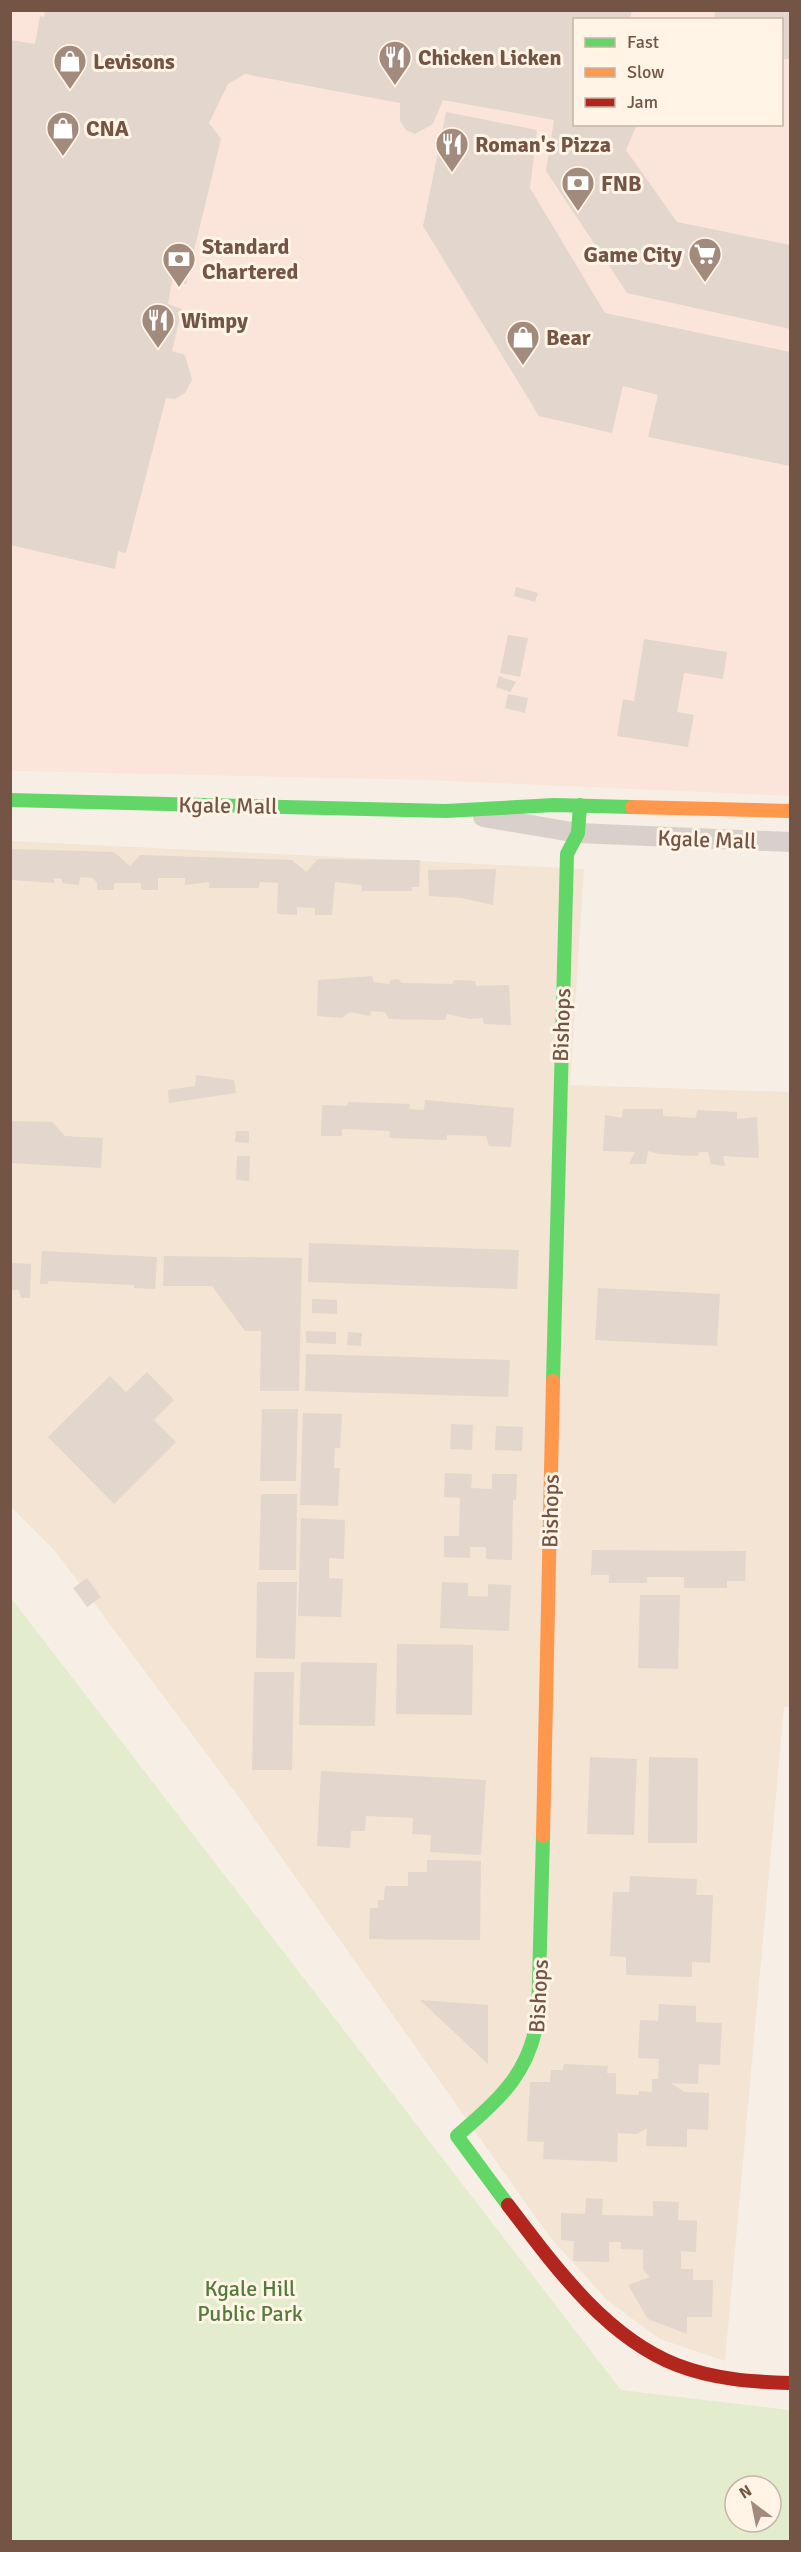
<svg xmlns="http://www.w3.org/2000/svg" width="801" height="2552" font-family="Signika,sans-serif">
<rect width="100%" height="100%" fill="#f7efe5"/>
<path fill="#f3e4d4" d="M11,841L584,869L570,1085L790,1092V1707H784L725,2361L660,2339L608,2301L549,2236L241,1800L56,1552L11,1507Z"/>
<path fill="#fbe5da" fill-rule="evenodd" d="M11,11H790V796L426,780L11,771ZM574,20H782V124H574Z"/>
<path fill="#e3edce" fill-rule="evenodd" d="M11,1598L621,2390L790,2410V2541H11ZM735,2486H771V2522H735Z"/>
<g fill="#e3d6cd">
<path d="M45,10H632L630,20H574V124H637L626,150L677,222L790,245V329L627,293L546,171L554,120L443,100L433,124L415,134L406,130L400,121V103L245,74L228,84L209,123L221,139L186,284L172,281L168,304L182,309L172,351L185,355L192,380L185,393L175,399L166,398L126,553L118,551L115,569L10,545V46L11,40L35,44L40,16L44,17Z"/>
<path d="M715,10H790V59H782V20H714Z"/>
<path d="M446,112L537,130L530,188L605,313L790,352V466L648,437L658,395L623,386L612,433L539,416L423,226Z"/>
<path d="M516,587L538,593L535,602L514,596Z"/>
<path d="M508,635L528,638L520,677L500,673Z"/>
<path d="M644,639L727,652L723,679L684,673L677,712L694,715L688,747L617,736L623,699L634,701Z"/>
<path d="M499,676L516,682L510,692L496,687Z"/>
<path d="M508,694L528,698L525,713L505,708Z"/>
<path d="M10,849L114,852L130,866L140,855L292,860L306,872L318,859L420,860L419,887H412V891H362L361,885L335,882L332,915H315V908L297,907V915L277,914L278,883L260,882L258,888H209V882L185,885V878H158V890H141V883H114V890H97V883L93,878L80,877L79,885L62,883V879L54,878V883L12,880Z"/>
<path d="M496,869L493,905L461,898L429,896L428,870Z"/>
<path d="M372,976L374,982L389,984L391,980L398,979L402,983L452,984L454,980L475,981L476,986L509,985L511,1025L484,1024L483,1018L470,1019L447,1014L445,1020L389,1019L385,1012L371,1011L370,1016L350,1012L342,1018L317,1016L318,980Z"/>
<path d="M196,1075L234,1080L236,1093L169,1103L168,1090L195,1086Z"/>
<path d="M425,1100L514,1108L511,1147L489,1146L486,1136L447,1135V1140L389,1138L390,1131L342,1129V1136H321L322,1105L347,1106L348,1102L410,1104L409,1109L424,1110Z"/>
<path d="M623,1109H663V1116L696,1118L697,1110L737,1112V1119L757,1117L759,1158L723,1156L725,1166L711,1164L708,1152H700L698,1156L659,1154L648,1151L646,1164H629L635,1152L603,1151L605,1115L622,1118Z"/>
<path d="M10,1121L52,1122L65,1136L103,1138L101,1168L10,1163Z"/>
<path d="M236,1131H249V1143L235,1142Z"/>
<path d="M237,1156H250L249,1181L236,1180Z"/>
<path d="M309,1243L519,1250L517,1289L308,1282Z"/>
<path d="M42,1251L157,1257L155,1289L134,1288V1285L48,1281V1284H40Z"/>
<path d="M164,1256L302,1258L299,1391H260L261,1331H245L212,1286H163Z"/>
<path d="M10,1263L31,1264L30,1298H21L19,1290H10Z"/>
<path d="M598,1288L720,1294L717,1346L595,1340Z"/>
<path d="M312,1299L337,1300V1314L312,1313Z"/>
<path d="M306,1331L336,1332V1344L306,1343Z"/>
<path d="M348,1332L362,1333L361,1346L347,1345Z"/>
<path d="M306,1354L510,1360L508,1397L305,1391Z"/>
<path d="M147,1372L174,1400L154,1420L176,1442L114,1504L48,1437L110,1376L126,1392Z"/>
<path d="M262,1409H298L296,1481H260Z"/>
<path d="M303,1413L342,1414L340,1448H335L334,1468H340L338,1506L300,1505Z"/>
<path d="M451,1424L473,1425L472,1450L450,1449Z"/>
<path d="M496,1426L523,1427L522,1451L495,1450Z"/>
<path d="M445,1473L472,1474L471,1488L492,1489V1474H517L516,1500H513L512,1560L486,1559V1547H470V1558L444,1557V1536H459L460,1498L444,1497Z"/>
<path d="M261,1494H297L296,1570H259Z"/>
<path d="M301,1518L345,1520L344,1559L329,1558V1578L343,1579L341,1617L298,1616Z"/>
<path d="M592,1550L746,1551L745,1581H727V1588H684V1577H647V1583H609V1575H591Z"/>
<path d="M87,1578L101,1597L87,1607L73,1588Z"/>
<path d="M257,1582H297L295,1659L256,1658Z"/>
<path d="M442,1582L468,1583V1596L488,1597V1584L511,1585L509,1631L440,1628Z"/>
<path d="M640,1595H680L678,1669L638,1668Z"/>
<path d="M397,1644L473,1645L472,1715L396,1714Z"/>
<path d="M301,1662L377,1663L375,1726L299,1725Z"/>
<path d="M254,1672H294L292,1770H252Z"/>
<path d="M590,1757L637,1759L634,1835L587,1834Z"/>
<path d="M649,1757L698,1758L697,1843H648Z"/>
<path d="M321,1771L486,1780L481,1855L430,1852L431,1835L412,1834L413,1818L366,1816L365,1831H351L350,1848L317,1846Z"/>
<path d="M427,1860L481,1861L480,1940L369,1939L370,1908H378V1900H384L385,1886H408V1872H427Z"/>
<path d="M630,1876L697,1879L696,1895H713L710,1963L692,1962V1977L626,1975V1957L610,1956L613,1892H629Z"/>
<path d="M420,2000L488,2005V2064Z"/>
<path d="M659,2004L696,2006V2022L722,2023L720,2065L699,2064L698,2084L671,2083L684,2092L709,2093L708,2130L687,2129V2147L646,2146L647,2128L637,2134L618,2133L617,2162L543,2159L544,2142L527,2141L530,2082H550L551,2070H563L564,2064L608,2066L607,2073H616V2094L639,2095V2091L652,2092V2079H658L659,2059L638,2058L640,2020L658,2021Z"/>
<path d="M586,2198L603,2199L602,2215L653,2216V2201L679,2202L678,2220L697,2221L696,2252L681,2251V2269H693V2280H713L712,2317H687V2334L648,2319L628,2285L650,2277L643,2270V2250L621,2249V2242H609V2262L573,2261L574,2241L561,2240V2213L585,2214Z"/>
</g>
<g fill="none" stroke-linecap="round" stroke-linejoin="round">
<path stroke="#d9d0cb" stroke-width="20" d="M483,817L578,833L790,842"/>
<g stroke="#63d668" stroke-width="14">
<path d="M10,800L446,811L554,805L632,807"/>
<path d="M553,1381L567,854L578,833L580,805"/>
<path d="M508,2205L457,2136C499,2099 529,2075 538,2017L543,1836"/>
</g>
<g stroke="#ff974d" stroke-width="14">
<path d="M632,807L790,811"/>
<path d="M543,1836L553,1381"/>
</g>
<path stroke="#b3261e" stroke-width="14" d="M508,2205C553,2264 605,2337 677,2365C713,2379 752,2382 790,2383"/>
</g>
<defs>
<symbol id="restaurant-pin" viewBox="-11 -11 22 30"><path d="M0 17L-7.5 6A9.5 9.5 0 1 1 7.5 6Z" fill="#a28a7d" stroke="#fff4e6"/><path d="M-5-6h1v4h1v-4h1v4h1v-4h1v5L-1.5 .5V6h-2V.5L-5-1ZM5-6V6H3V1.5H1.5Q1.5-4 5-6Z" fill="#fff"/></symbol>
<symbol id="shop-pin" viewBox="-11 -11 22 30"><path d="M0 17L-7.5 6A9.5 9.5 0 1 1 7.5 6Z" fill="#a28a7d" stroke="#fff4e6"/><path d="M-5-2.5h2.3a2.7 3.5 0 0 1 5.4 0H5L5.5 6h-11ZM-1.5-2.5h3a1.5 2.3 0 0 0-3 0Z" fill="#fff"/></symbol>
<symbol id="bank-pin" viewBox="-11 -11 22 30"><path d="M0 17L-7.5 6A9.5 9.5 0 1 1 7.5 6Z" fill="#a28a7d" stroke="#fff4e6"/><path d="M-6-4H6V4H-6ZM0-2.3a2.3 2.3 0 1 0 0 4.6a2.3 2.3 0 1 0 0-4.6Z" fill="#fff"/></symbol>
<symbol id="supermarket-pin" viewBox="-11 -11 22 30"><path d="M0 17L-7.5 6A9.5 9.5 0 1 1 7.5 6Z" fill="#a28a7d" stroke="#fff4e6"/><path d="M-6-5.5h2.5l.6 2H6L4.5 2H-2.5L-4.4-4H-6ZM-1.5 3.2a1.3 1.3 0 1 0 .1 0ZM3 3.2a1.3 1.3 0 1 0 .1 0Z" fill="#fff"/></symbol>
</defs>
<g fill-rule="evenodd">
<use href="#restaurant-pin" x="376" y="38" width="38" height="52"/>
<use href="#shop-pin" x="51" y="42" width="38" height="52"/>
<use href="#shop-pin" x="44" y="109" width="38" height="52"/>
<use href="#restaurant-pin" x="433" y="125" width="38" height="52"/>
<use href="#bank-pin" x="559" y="164" width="38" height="52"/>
<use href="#supermarket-pin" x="686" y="235" width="38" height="52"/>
<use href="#bank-pin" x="160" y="240" width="38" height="52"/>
<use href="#restaurant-pin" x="139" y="301" width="38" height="52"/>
<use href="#shop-pin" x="504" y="318" width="38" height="52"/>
</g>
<g text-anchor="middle" stroke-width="6" stroke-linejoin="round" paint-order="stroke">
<g font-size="22" font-weight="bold" fill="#745445" stroke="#fff4e6" text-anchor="start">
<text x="418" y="65">Chicken Licken</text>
<text x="93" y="69">Levisons</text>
<text x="86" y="136">CNA</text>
<text x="475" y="152">Roman's Pizza</text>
<text x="601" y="191">FNB</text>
<text x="202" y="254">Standard<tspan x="202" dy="25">Chartered</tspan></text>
<text x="682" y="262" text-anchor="end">Game City</text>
<text x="181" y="328">Wimpy</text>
<text x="546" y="345">Bear</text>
</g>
<g font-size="22" fill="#745445" stroke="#fff4e6">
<text transform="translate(228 805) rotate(1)" y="8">Kgale Mall</text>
<text transform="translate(707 839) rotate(2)" y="8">Kgale Mall</text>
<text transform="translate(561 1025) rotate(-88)" y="8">Bishops</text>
<text transform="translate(550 1511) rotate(-89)" y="8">Bishops</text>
<text transform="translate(538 1996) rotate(-87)" y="8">Bishops</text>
</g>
<g font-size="22" fill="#527b3c" stroke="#fff4e6">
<text x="250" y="2296">Kgale Hill<tspan x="250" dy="25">Public Park</tspan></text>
</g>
</g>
<rect width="801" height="2552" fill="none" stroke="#745445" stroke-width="24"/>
<rect x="573" y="18" width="210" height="108" fill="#fff4e6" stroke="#c7b4a6" stroke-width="1.5"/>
<rect x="585" y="38" width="30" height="9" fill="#63d668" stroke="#c7b4a6" stroke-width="1.5"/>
<text x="627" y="48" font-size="18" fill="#745445">Fast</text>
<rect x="585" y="68" width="30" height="9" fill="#ff974d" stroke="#c7b4a6" stroke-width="1.5"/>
<text x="627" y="78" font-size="18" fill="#745445">Slow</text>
<rect x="585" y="98" width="30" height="9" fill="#b3261e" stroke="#c7b4a6" stroke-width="1.5"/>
<text x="627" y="108" font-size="18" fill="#745445">Jam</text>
<g transform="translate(753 2504) rotate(328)"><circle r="28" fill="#fff4e6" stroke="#c7b4a6" stroke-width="1.5"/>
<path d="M0-4.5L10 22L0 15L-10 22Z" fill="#a28a7d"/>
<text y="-9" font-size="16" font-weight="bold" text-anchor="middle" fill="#745445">N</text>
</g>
</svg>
